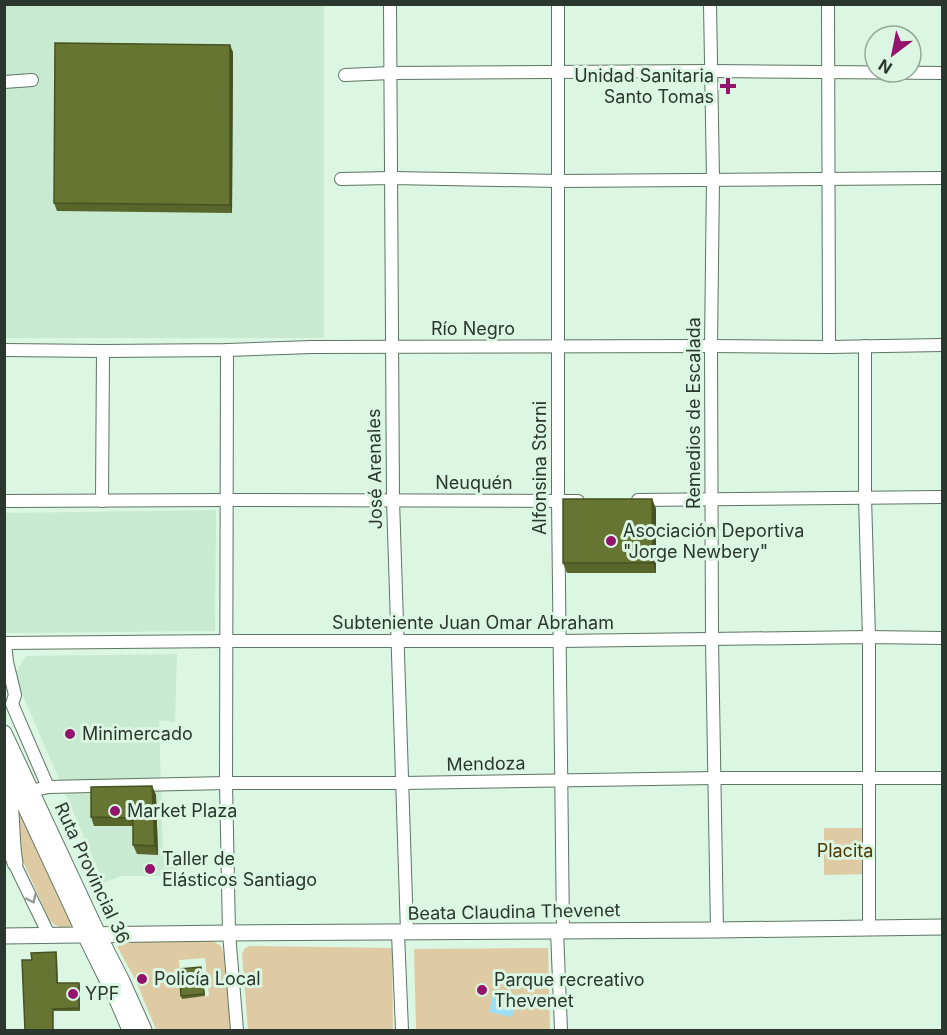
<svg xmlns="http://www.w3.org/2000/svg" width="947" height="1035" font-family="Inter,sans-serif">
<rect width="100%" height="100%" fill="#dbf6e2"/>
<g fill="#c8ead1">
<rect x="5" y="5" width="319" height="333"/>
<path d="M216,510L215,631L5,633V513Z"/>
<path d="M177,654L175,722L159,720L163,856H177L178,876H121L104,883L14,675L26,656Z"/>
</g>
<g fill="#decba3" fill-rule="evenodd">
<path d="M17,810H19L72,922L71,926C63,930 54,926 49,919L20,855Z"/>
<path d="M824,828H865L866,874L824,875Z"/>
<path d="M213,941L221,946L225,957L232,1030H156L136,981L118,948V944L120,942ZM205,958L209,996L182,998L179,960Z"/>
<path d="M250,946L392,948L393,1030H248L242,954L245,948Z"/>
<path d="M548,948L550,1030H416L414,949Z"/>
</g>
<path fill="#9cdff7" d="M494,990L517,995L512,1017L489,1012Z"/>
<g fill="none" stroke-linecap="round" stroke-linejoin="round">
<defs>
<g id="minor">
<path d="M390,4L393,500L407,932"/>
<path d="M558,4V501L563,931"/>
<path d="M710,4L713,179L711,346L712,640L717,930"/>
<path d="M828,4L829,347"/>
<path d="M345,75L391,73L711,71L942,73"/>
<path d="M4,82L32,80"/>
<path d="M341,179L391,178L559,181L942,178"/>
<path d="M865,346V497L869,637V927"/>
<path d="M4,350L103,351L227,350L312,347L711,346L829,347L942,345"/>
<path d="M227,350L226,783L229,933L237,1030"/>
<path d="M638,500L942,497"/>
<path d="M4,501L227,500L578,501"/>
<path d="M102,501L103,351"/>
<path d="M4,643L226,641H559L869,637L942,638"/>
<path d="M5,643L7,662L15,695L12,704L48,787"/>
<path d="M31,791L48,787L226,783H403L715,778H942"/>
<path d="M4,842L49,935"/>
<path d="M557,931L561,1030"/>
<path d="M398,933L402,1030"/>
</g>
<g id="major">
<path d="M4,733L98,934L122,981L144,1030"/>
<path d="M4,761L85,935L118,1002L130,1030"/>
<path d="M5,780C14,807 10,835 15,863"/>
<path d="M4,936L229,933L717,930L942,927"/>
</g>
</defs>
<use href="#minor" stroke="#5d7564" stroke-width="14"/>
<use href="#major" stroke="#5d7564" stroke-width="17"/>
<use href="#minor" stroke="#fff" stroke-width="12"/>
<use href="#major" stroke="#fff" stroke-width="15"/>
</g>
<g fill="#58652b">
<path d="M233,52L232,213L57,211L54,203Z"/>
<path d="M652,499L656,509V573H567L563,563Z"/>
<path d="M152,786L156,795L158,855L137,854L133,845V826H94L91,817Z"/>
<path d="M56,952L57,955L58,983H79L80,985V1011H54L32,960Z"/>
<path d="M202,969L205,996L182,999L181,996Z"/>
</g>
<g fill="#475223">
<path d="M230,45L233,52L232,213L230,205Z"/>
<path d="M652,499L656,509V573L653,563Z"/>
<path d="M152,786L156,795L158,855L155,846Z"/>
</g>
<g fill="#667532" stroke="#475223" stroke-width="1.5">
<path d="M55,43L230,45V205L54,203Z"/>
<path d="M563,499H652L653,563H563Z"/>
<path d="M152,786L155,846L133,845V818L91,817V787Z"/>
<path d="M56,952L57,983H79V1008L53,1009V1030H25L22,960H32L31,953Z"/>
<path d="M201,967L204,994L181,996L179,969Z"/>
</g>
<defs><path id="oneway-chevron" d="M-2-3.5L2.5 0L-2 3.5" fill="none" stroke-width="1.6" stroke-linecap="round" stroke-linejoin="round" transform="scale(1.5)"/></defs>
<use stroke="#959a96" href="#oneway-chevron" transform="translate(32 899) rotate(65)"/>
<g fill="#94146d" stroke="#dbf6e2" stroke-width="2">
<path d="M725 77h6v6h6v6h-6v6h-6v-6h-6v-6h6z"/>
<circle cx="611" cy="541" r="6"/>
<circle cx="70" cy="734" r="6"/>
<circle cx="115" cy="811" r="6"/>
<circle cx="150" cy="869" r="6"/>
<circle cx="142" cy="979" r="6"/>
<circle cx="482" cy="990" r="6"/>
<circle cx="73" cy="994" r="6"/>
</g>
<g text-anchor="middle" stroke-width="6" stroke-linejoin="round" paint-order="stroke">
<g font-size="18" fill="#2b362e" stroke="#dbf6e2" text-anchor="start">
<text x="714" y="82" text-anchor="end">Unidad Sanitaria<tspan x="714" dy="21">Santo Tomas</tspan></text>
<text x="623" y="537">Asociación Deportiva<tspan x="623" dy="21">"Jorge Newbery"</tspan></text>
<text x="82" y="740">Minimercado</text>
<text x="127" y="817">Market Plaza</text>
<text x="162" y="865">Taller de<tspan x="162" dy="21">Elásticos Santiago</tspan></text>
<text x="154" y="985">Policía Local</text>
<text x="494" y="986">Parque recreativo<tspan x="494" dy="21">Thevenet</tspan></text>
<text x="85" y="1000">YPF</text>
</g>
<g font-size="18" fill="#2b362e" stroke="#dbf6e2">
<text x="473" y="335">Río Negro</text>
<text transform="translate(694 413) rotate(-90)" y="6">Remedios de Escalada</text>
<text transform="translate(540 468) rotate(-90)" y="6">Alfonsina Storni</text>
<text transform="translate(375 469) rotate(-91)" y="6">José Arenales</text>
<text x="474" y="489">Neuquén</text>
<text x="473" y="629">Subteniente Juan Omar Abraham</text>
<text transform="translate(486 764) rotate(-1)" y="6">Mendoza</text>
<text transform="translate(92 873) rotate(65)" y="6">Ruta Provincial 36</text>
<text transform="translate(514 912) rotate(-1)" y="6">Beata Claudina Thevenet</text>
</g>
<g font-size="18" fill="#4e3900" stroke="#dbf6e2">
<text x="845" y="857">Placita</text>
</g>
</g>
<rect width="947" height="1035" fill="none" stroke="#2b362e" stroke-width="12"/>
<g transform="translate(893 54) rotate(212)"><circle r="28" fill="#dbf6e2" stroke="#95a99a" stroke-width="1.5"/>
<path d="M0-4.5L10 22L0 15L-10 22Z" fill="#94146d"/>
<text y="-9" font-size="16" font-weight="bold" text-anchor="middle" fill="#2b362e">N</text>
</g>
</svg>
